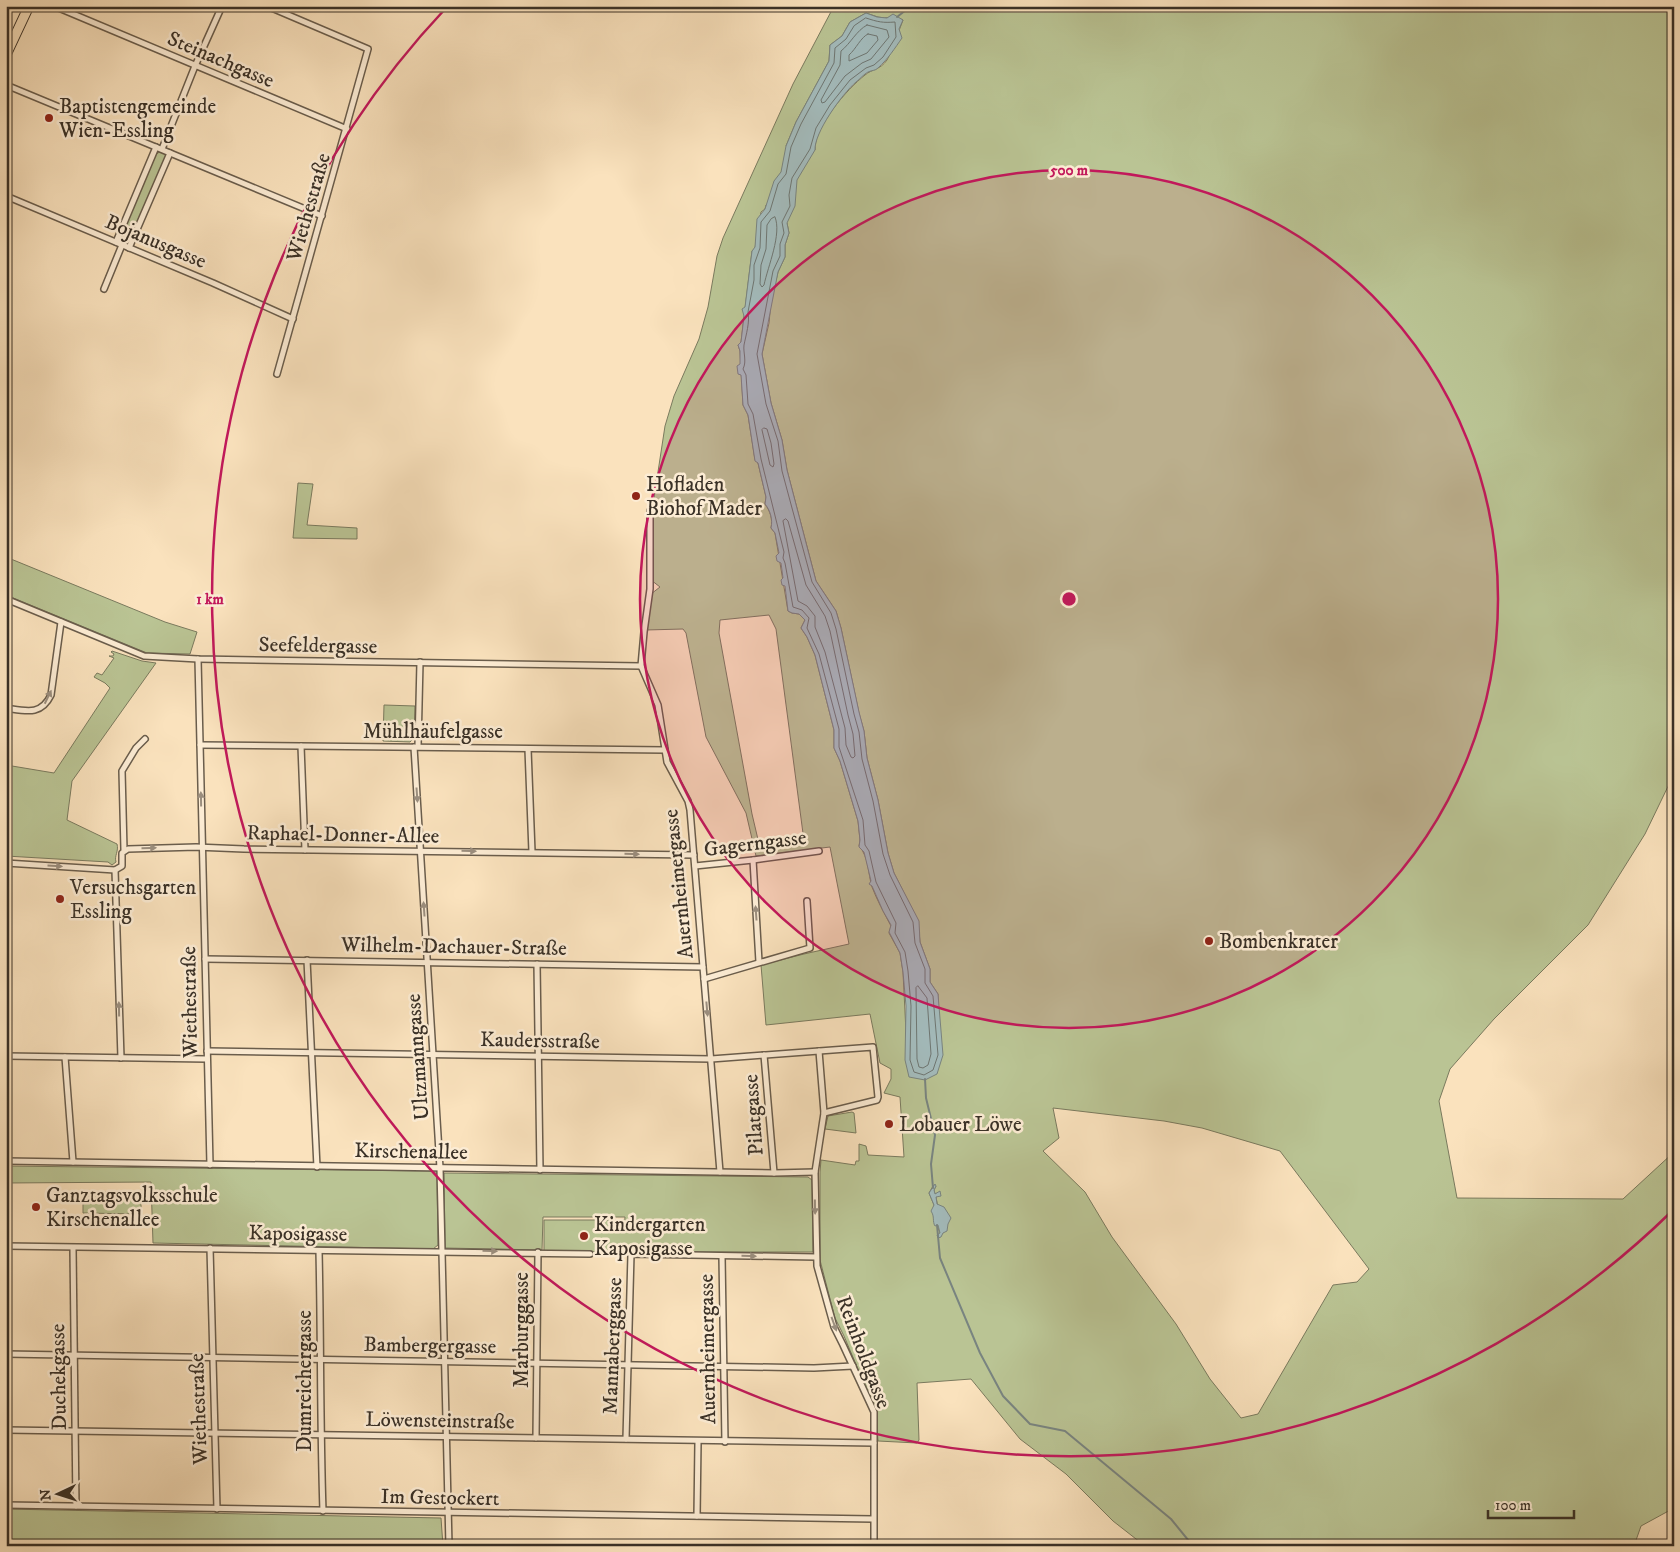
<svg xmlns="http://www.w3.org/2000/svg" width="1680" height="1552" font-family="'IM FELL DW Pica',serif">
<rect width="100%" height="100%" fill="#fae2bd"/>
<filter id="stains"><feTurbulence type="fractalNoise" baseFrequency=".004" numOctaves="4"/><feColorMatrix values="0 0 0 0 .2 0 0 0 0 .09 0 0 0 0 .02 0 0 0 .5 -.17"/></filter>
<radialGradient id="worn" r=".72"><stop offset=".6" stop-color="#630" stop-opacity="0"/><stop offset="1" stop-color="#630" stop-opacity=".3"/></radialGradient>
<g fill="#bac494" stroke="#7a7a5e" fill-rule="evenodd">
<path d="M834,6H1674V774L1645,834L1588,925L1494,1019L1450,1069L1439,1101L1457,1198L1623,1199L1674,1152V1508L1641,1526L1634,1546H1145L1113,1521L1066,1474L1020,1439L971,1379L917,1383L919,1440L917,1443L878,1441L876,1412L844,1336L835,1318L820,1260V1172L821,1160L855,1165L856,1161H859V1144L866,1146L868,1155L904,1157L900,1097L884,1093L891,1079V1069L880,1063L870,1014L766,1025L761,965L804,954L849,944L830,847L756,856L746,813L706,737L686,633L683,629L646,630L651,594L660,587L651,580L652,511L665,426L674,396L699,339L708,307L717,256L723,238L793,84ZM866,13C870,14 874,16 878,17C887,19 895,16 903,20C898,32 894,48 887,60C880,70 872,69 865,75C847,89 814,127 815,150L786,146L796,122L829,61L830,45L842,36L850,22ZM766,205L787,223L789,233L785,245V257L778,272L771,302L769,323L762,354L771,403L782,440L787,470L816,581L836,611L841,628L859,713L864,731L867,758L878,800L888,853L894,873L918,921L920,942L930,969V982L938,994L939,1023L906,1032L903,972L900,953L889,933L891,926C884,913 877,900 872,887C868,874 869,857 859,846L860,840L858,821L840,761L834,748V730L815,655L807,637L801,628L805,620L799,614L792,613L788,611L775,533L771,528C773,519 770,511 765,504L766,497L758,463L755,460L748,415L743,405L740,351L738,345L741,342L752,251L755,248L761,212L765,209ZM769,615L776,629L804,841L760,848L752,814L719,633L720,620ZM1053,1108L1164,1121L1202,1128L1280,1151L1369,1269L1357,1282L1333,1285L1258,1414L1241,1418L1210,1379L1176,1324L1112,1237L1085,1192L1043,1151L1059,1138ZM933,1186H936L934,1190L935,1194L940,1192L936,1197L943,1233H940L934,1217V1205L929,1193Z"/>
<path d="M161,151L166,154V157L130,240L124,242L121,241V235L155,155Z"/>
<path d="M298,483L313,484L307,525L357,528V539L293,538Z"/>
<path d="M6,557L165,622L197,632L190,654L147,653L6,595Z"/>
<path d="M112,651L142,661L156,663L72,781L67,820L117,844C119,851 114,856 116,862L112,865L108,862L6,856V765L54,773L110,688L105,683L94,677L97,673L102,675L114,658L109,656H113L114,654L111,652Z"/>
<path d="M384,705L415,706L414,738L410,742L383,741Z"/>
<path d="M852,1112L854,1113L856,1133L825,1129L828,1116Z"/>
<path d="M6,1166L433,1171L437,1174L438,1245L433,1249L153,1243L151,1182L6,1183Z"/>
<path d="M444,1173L808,1177L812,1180L813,1252H544V1220H624V1231L625,1217H543L542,1250L445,1248Z"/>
<path d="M83,1192H141V1214L83,1213Z"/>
<path d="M6,1509L441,1518L443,1546H6Z"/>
</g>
<g fill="#a3bbbc" stroke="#798480">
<path d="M866,13L877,17L887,18L893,14L903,20L899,29L902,38C895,48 888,59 878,68C875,71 872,70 868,72C864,74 860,79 856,82C842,94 814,133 815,150L797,180L795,206L787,223L789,233L785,245V257L778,272L762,354L771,403L782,440L787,470L816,581L836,611L841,628L859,712L864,731L867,758L878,800L888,853L894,873L919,921L920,942L930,969V982L938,994L943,1055L937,1074L925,1080L909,1077L905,1060L906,1006L903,972L900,953L889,932L891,925L883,911L872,886L869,884L871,881L864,852L859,847L860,840L858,821L840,761L834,748V730L815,655L807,637L801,628L805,620L799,614L792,613L788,611L785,586L782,585L781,580L783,578L781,563L777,561L776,556L779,553L775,533L771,528C773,519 770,510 765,504L766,497L758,463L755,461L748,415L743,405L741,375L738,374L737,366L740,364V351L738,345L741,342L744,316L742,309L745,307L752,251L755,247L757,219L765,209L774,181L781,172L786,146L796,122L829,61L830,45L842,36L850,22Z"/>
<path d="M935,1184L936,1186L934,1190L935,1194L940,1191L941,1196L936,1197L937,1204L944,1207L951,1218L948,1224L947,1231L943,1233L941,1237L938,1238L937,1235L940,1233L938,1225L935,1226C932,1221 935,1217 931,1211L934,1205L929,1193Z"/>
</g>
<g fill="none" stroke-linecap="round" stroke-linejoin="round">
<g stroke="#6e7672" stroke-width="1">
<path d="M866,18C878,22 883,23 895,22L896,37L883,57L874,65L866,68L850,80L830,105L816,128L810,149L792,178L789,195L790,206L782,222L784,233L780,244V256L773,271L757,354L766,404L778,441L782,471L812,582L831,613L836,629L854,714L859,732L862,759L873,801L883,854L890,875L913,922L915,943L925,969V983L933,996L938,1055L933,1070L924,1075L914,1072L910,1060L911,1006L908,971L905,952L895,933L896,923L876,882L869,851L865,845L863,820L839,747V729L819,654L807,628L809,618L802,610L793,607L785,563L783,558L784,552L761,459L753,414L748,404L746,375L743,369C747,361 743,353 744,345C746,335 750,322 748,312L754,280V265L760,248L761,222L770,211L778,184L786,174L791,147L801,124L834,63L835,48L846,39L854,26Z"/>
<path d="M867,25L887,30L889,37L871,59L862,63L845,76L825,102L822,103L821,100L840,65L841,51C851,43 856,31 867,25Z"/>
<path d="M868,34L877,36L878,40L867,53L849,61V55C856,49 861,37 868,34Z"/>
<path d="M775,217C782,234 768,266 764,285L762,287L760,284L761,265L766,249L767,225L771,219Z"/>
<path d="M764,428L767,429L771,443L774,464L773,467L770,465L762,430Z"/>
<path d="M786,519L788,521L806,585L825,616L830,631L848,715L853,734L855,756L853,758L851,757L846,745L845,728L825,652L815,627V616L807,606L798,601L783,521Z"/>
<path d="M918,986L927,998L931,1054L928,1065L923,1068L919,1067L917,1059L916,988Z"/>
</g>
<g stroke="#798480" stroke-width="2">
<path d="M897,17L911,6"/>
<path d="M925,1079L926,1098L935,1135L931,1164L933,1188"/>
<path d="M937,1225L940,1258L980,1353L1003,1396L1030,1424L1065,1431L1171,1519L1193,1546"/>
</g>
<defs>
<g id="street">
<path d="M54,6L347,129"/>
<path d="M267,6L368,49L277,374"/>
<path d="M6,85L322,216"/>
<path d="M162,149L195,66L222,6"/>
<path d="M6,196L213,283L293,319"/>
<path d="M116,242L156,147"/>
<path d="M129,248L170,153"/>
<path d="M104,289L122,245"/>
<path d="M650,511V589L644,632L641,666L658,705L667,762L688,801L690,810L720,1172"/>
<path d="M6,599L144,656L198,659L641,666"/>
<path d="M198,659L210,1165"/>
<path d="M6,708C26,711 41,716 51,695L61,622"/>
<path d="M200,745L665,750"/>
<path d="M301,746L305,850"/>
<path d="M418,746L420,662"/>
<path d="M414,747L440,1168L449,1546"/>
<path d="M528,749L532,852"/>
<path d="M124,850L122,771L136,748L145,739"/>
<path d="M753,860L759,962"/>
<path d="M6,863L115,870L122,866V853L128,849L196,847L244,849L694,855"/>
<path d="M695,866L753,860L819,851"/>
<path d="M115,870L121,1058"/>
<path d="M205,959L703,967"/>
<path d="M307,960L317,1167"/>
<path d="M537,964L540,1170"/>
<path d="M704,979L810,948L807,901"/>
<path d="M207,1051L711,1059L873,1047L878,1097L877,1100L824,1113"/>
<path d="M819,1051L824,1113L815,1172L817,1266L834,1327L843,1345L874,1412V1546"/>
<path d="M764,1055L774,1173"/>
<path d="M6,1056L207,1059"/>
<path d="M65,1057L73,1162"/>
<path d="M6,1161L774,1173L815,1172"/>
<path d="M6,1246L590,1254"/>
<path d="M73,1248L76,1506"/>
<path d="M210,1248L217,1509"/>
<path d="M319,1251C321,1337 320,1424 323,1511"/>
<path d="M722,1256L725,1442"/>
<path d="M6,1354L814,1368L853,1366"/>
<path d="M6,1430C295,1433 584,1441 874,1443"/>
<path d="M536,1438L538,1252"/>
<path d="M626,1439L631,1254L816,1257"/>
<path d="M6,1505L873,1519"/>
<path d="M697,1516L698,1442"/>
</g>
<path id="primary" d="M6,55L29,6"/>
</defs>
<use href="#street" stroke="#6a5d4c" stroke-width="8"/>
<use href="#primary" stroke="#3a3127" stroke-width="11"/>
<use href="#street" stroke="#fcecd4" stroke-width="5"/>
<use href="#primary" stroke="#fae2bd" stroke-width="9"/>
</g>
<defs><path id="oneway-solid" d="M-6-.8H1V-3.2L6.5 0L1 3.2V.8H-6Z" transform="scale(1.25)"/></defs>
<g fill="#9b8e7e">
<use href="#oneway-solid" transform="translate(48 697) rotate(-64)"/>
<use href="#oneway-solid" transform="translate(417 795) rotate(86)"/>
<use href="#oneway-solid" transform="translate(201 799) rotate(-91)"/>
<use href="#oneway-solid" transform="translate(149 848) rotate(-1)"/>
<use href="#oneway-solid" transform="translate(469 851) rotate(1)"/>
<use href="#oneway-solid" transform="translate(632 854) rotate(1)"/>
<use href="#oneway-solid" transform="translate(55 866) rotate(3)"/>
<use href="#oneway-solid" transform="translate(424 909) rotate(-94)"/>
<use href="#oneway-solid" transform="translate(756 913) rotate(-94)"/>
<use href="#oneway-solid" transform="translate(119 1009) rotate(-91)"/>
<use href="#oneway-solid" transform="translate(707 1009) rotate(85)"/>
<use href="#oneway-solid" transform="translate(815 1207) rotate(89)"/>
<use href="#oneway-solid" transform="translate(490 1251) rotate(1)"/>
<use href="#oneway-solid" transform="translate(749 1256) rotate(1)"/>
<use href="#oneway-solid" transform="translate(834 1324) rotate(70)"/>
</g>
<circle cx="1069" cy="599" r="429" fill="#c2185b" fill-opacity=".12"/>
<g fill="none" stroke="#c2185b" stroke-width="2.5">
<circle cx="1069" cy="599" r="429"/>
<path d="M1671 1212A859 859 0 0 1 446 8"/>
</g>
<g fill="#8f2418" stroke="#fcecd4" stroke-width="2">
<circle cx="49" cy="118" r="5"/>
<circle cx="636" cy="496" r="5"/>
<circle cx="60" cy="899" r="5"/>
<circle cx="1209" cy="941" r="5"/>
<circle cx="889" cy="1124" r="5"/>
<circle cx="36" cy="1207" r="5"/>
<circle cx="584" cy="1236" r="5"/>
</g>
<g text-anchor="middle" stroke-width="5" stroke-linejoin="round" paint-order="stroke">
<g font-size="21" fill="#3a3127" stroke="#fcecd4">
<text transform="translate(221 59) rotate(23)" y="7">Steinachgasse</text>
<text transform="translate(308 207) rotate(-74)" y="7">Wiethestraße</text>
<text transform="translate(156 241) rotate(23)" y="7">Bojanusgasse</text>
<text transform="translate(318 645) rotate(1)" y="7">Seefeldergasse</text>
<text x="433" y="738">Mühlhäufelgasse</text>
<text transform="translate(343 834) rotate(1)" y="7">Raphael-Donner-Allee</text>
<text transform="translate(755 843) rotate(-7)" y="7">Gagerngasse</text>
<text transform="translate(678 884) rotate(-96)" y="7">Auernheimergasse</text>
<text transform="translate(454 946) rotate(1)" y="7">Wilhelm-Dachauer-Straße</text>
<text transform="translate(189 1002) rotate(-91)" y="7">Wiethestraße</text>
<text transform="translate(540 1040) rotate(1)" y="7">Kaudersstraße</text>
<text transform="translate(417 1057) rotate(-94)" y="7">Ultzmanngasse</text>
<text transform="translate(753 1115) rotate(-94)" y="7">Pilatgasse</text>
<text transform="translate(411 1151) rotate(1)" y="7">Kirschenallee</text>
<text transform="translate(298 1233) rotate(1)" y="7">Kaposigasse</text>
<text transform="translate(521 1330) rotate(-90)" y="7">Marburggasse</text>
<text transform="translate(430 1345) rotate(1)" y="7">Bambergergasse</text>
<text transform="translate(612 1346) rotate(-88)" y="7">Mannaberggasse</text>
<text transform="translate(707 1349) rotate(-91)" y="7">Auernheimergasse</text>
<text transform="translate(864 1352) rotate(69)" y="7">Reinholdgasse</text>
<text transform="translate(58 1377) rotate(-91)" y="7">Duchekgasse</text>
<text transform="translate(304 1381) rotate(-90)" y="7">Dumreichergasse</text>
<text transform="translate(198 1409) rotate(-92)" y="7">Wiethestraße</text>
<text transform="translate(440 1420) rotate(1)" y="7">Löwensteinstraße</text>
<text transform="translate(440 1497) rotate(1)" y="7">Im Gestockert</text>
</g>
<g font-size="21" fill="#3a3127" stroke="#fcecd4" text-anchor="start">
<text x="59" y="113">Baptistengemeinde<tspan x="59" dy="24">Wien-Essling</tspan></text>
<text x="646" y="491">Hofladen<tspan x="646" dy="24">Biohof Mader</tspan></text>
<text x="70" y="894">Versuchsgarten<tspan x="70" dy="24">Essling</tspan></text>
<text x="1219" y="948">Bombenkrater</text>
<text x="899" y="1131">Lobauer Löwe</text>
<text x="46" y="1202">Ganztagsvolksschule<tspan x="46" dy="24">Kirschenallee</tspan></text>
<text x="594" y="1231">Kindergarten<tspan x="594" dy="24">Kaposigasse</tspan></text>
</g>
</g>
<circle cx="1069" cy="599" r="8" fill="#c2185b" stroke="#fcecd4" stroke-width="2.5"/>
<g font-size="15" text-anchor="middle" font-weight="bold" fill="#c2185b" stroke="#fcecd4" stroke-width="5" stroke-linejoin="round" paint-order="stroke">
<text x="1069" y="175">500 m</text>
<text x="210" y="604">1 km</text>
</g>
<rect width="1680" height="1552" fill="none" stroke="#fae2bd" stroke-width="25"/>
<rect x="8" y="8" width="1665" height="1537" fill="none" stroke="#3a3127" stroke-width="2.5"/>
<rect x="12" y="12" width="1655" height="1527" fill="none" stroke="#3a3127"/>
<g transform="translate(58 1494) rotate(266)" stroke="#fcecd4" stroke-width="4" paint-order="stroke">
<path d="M0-4L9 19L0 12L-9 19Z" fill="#3a3127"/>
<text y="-8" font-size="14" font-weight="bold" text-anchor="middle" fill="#3a3127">N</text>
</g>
<path d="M1488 1510v8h86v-8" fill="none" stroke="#3a3127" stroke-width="2.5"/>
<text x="1495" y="1510" font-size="15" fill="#3a3127" stroke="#fcecd4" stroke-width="4" paint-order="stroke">100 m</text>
<rect width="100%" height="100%" filter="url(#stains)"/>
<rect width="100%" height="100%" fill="url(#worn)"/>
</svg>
